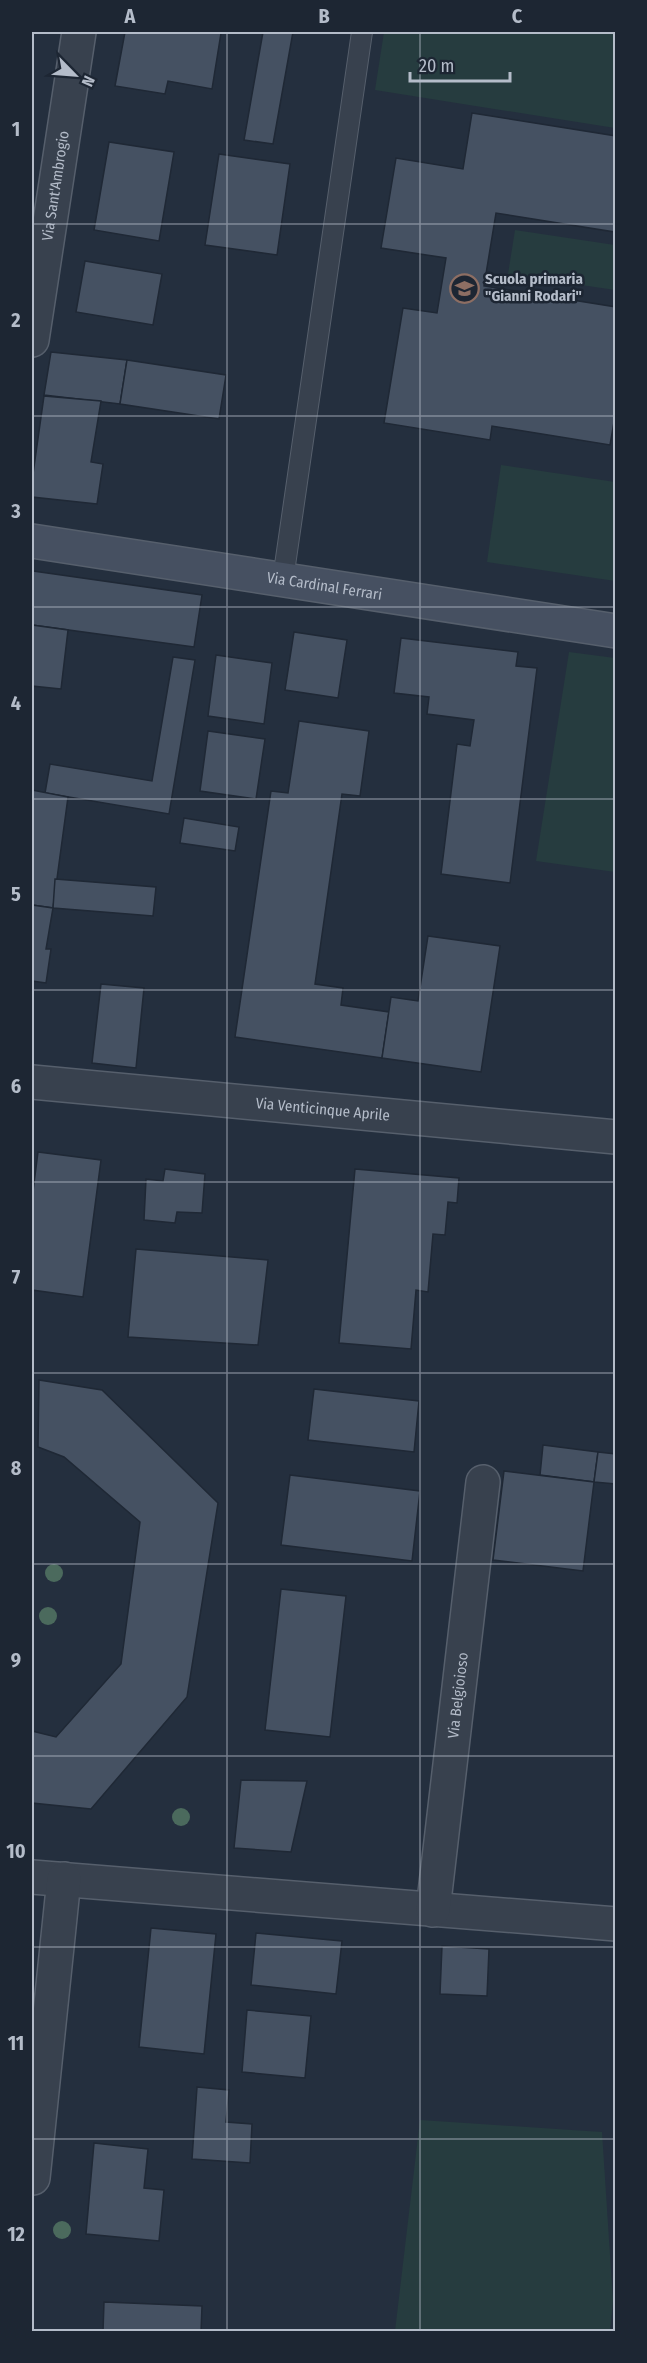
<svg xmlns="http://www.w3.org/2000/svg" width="647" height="2363" font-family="'Fira Sans Condensed',sans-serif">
<rect width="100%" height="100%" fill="#242f3e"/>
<g fill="#263c3f">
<path d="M384,32H615V128L375,90Z"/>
<path d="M515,230L615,245V290L508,274Z"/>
<path d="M501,465L615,482V581L487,562Z"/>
<path d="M569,652L615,658V872L536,861Z"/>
<path d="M420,2120L602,2132L613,2301L610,2331H395Z"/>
</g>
<g fill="#455162" stroke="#1f2835" stroke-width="1.5">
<path d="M125,32L221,33L212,89L168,81L165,94L115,86Z"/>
<path d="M263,32H293L273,144L244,140Z"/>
<path d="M472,113L616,136L615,232L496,213L484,286L616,307V411L610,445L492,426L490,440L384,423L403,308L437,313L446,258L381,248L396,158L463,169Z"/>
<path d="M109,142L174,152L159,241L94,230Z"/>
<path d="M219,154L290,164L277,255L205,245Z"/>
<path d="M85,261L162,274L153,325L76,312Z"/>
<path d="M51,352L127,360L120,404L44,395Z"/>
<path d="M127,360L226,375L219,419L120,404Z"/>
<path d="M44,396L101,401L91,462L103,464L97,504L32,497V481Z"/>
<path d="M33,571L202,595L194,647L32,625Z"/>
<path d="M32,625L68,630L61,689L32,686Z"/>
<path d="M294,632L347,640L338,698L285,690Z"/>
<path d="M401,638L518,652L516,666L537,668L510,883L441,874L457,744L470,746L474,720L427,714L429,697L394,693Z"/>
<path d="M216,655L272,663L264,724L208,716Z"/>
<path d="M173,657L195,660L169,814L45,793L50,764L152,781Z"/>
<path d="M299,721L369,731L360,796L342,794L315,984L343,988L341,1005L389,1012L382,1058L235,1037L271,791L288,793Z"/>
<path d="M208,731L265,739L256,799L200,791Z"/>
<path d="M32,790L68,797L53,908L32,905Z"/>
<path d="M184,818L239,827L235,851L180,843Z"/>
<path d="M55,879L156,887L153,916L53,908Z"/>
<path d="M32,905L53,908L46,949H51L46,983L32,981Z"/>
<path d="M428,936L500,946L481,1072L382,1058L391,997L418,1001Z"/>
<path d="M101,984L144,988L136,1068L92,1063Z"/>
<path d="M38,1152L101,1160L83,1297L32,1290V1199Z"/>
<path d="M165,1169L205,1174L202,1213L177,1212L175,1223L144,1220L146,1179L163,1181Z"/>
<path d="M355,1169L459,1178L457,1203L448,1202L445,1235L433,1234L428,1292L416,1290L411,1349L339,1343Z"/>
<path d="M136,1249L268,1260L258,1345L128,1337Z"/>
<path d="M39,1380L102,1390L218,1503L187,1697L91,1809L32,1803V1731L56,1737L121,1664L140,1522L64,1457L38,1447Z"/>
<path d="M314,1389L419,1401L414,1452L308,1440Z"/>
<path d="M543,1445L598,1452L594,1482L540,1475Z"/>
<path d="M598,1452L616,1454V1484L594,1482Z"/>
<path d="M504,1471L594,1482L583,1571L493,1560Z"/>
<path d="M290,1475L420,1491L412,1561L281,1545Z"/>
<path d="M281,1589L346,1596L330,1737L265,1730Z"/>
<path d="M241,1780L307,1781L291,1852L234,1848Z"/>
<path d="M151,1928L216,1934L204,2054L139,2047Z"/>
<path d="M256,1933L342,1941L336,1994L251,1985Z"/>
<path d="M442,1946L489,1949L487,1996L440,1994Z"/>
<path d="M247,2010L311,2016L305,2078L242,2072Z"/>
<path d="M197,2087L229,2090L226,2122L252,2124L250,2163L192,2159Z"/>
<path d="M94,2143L148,2149L144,2188L164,2190L159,2241L86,2234Z"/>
<path d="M104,2302L202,2306L201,2332H103Z"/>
</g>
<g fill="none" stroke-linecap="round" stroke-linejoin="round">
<defs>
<path id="lane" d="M283,579L362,32"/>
<g id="street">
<path id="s1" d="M32,340L79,32"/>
<path id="s2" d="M32,1082L616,1137"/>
<path d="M32,1877L616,1924"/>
<path id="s3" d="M433,1910L483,1482"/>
<path d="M33,2178L64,1879"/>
</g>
<g id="secondary">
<path id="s4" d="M32,541L616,631"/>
</g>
</defs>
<use href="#lane" stroke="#565f6c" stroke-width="22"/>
<use href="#street" stroke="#565f6c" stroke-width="36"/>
<use href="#secondary" stroke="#565f6c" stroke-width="36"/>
<use href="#lane" stroke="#38414e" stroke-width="20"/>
<use href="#street" stroke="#38414e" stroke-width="33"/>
<use href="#secondary" stroke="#465061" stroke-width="33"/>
</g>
<g fill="#4b6a5d">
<circle cx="54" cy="1573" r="9"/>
<circle cx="48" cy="1616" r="9"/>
<circle cx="181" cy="1817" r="9"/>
<circle cx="62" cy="2230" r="9"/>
</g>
<path fill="none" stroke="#b4bcc9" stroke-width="1.5" stroke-opacity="0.55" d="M227,32V2332M420,32V2332M32,224H616M32,416H616M32,607H616M32,799H616M32,990H616M32,1182H616M32,1373H616M32,1564H616M32,1756H616M32,1947H616M32,2139H616"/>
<defs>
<symbol id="school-ring" viewBox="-11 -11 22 22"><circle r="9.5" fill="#1d2633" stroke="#8d6e63" stroke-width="1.5"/><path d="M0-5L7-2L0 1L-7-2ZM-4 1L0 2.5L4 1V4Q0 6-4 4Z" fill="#8d6e63"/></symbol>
</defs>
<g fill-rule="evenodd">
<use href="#school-ring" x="448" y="272" width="33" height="33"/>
</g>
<g text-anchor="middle" stroke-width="5" stroke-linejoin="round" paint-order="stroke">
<g font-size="15" fill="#b4bcc9" stroke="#1d2633">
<text dy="5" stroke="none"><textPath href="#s1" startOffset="156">Via Sant'Ambrogio</textPath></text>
<text dy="5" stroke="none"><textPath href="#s4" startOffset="296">Via Cardinal Ferrari</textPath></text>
<text dy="5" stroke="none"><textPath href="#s2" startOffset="292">Via Venticinque Aprile</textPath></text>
<text dy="5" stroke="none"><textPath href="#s3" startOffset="216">Via Belgioioso</textPath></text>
</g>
<g font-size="15" font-weight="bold" fill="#b4bcc9" stroke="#1d2633" text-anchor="start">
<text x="485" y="284">Scuola primaria<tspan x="485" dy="17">"Gianni Rodari"</tspan></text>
</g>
</g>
<rect width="647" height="2363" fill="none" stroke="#1d2633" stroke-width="66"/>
<g transform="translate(75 75) rotate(115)" stroke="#1d2633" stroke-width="4.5" paint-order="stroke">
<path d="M0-4.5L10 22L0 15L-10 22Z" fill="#b4bcc9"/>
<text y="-9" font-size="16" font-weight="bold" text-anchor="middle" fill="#b4bcc9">N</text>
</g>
<path d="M410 72v9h100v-9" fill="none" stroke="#b4bcc9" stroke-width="3"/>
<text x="419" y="72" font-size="18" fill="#b4bcc9" stroke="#1d2633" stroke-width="4.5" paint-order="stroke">20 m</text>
<rect x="33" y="33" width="581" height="2297" fill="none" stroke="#b4bcc9" stroke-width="2"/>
<g font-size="20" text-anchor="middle" font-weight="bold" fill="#b4bcc9">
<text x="130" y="23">A</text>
<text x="324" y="23">B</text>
<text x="517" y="23">C</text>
<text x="16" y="136">1</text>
<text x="16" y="327">2</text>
<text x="16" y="518">3</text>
<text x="16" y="710">4</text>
<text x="16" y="901">5</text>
<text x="16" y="1093">6</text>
<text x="16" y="1284">7</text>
<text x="16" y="1475">8</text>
<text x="16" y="1667">9</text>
<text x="16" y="1858">10</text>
<text x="16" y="2050">11</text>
<text x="16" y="2241">12</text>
</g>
</svg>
